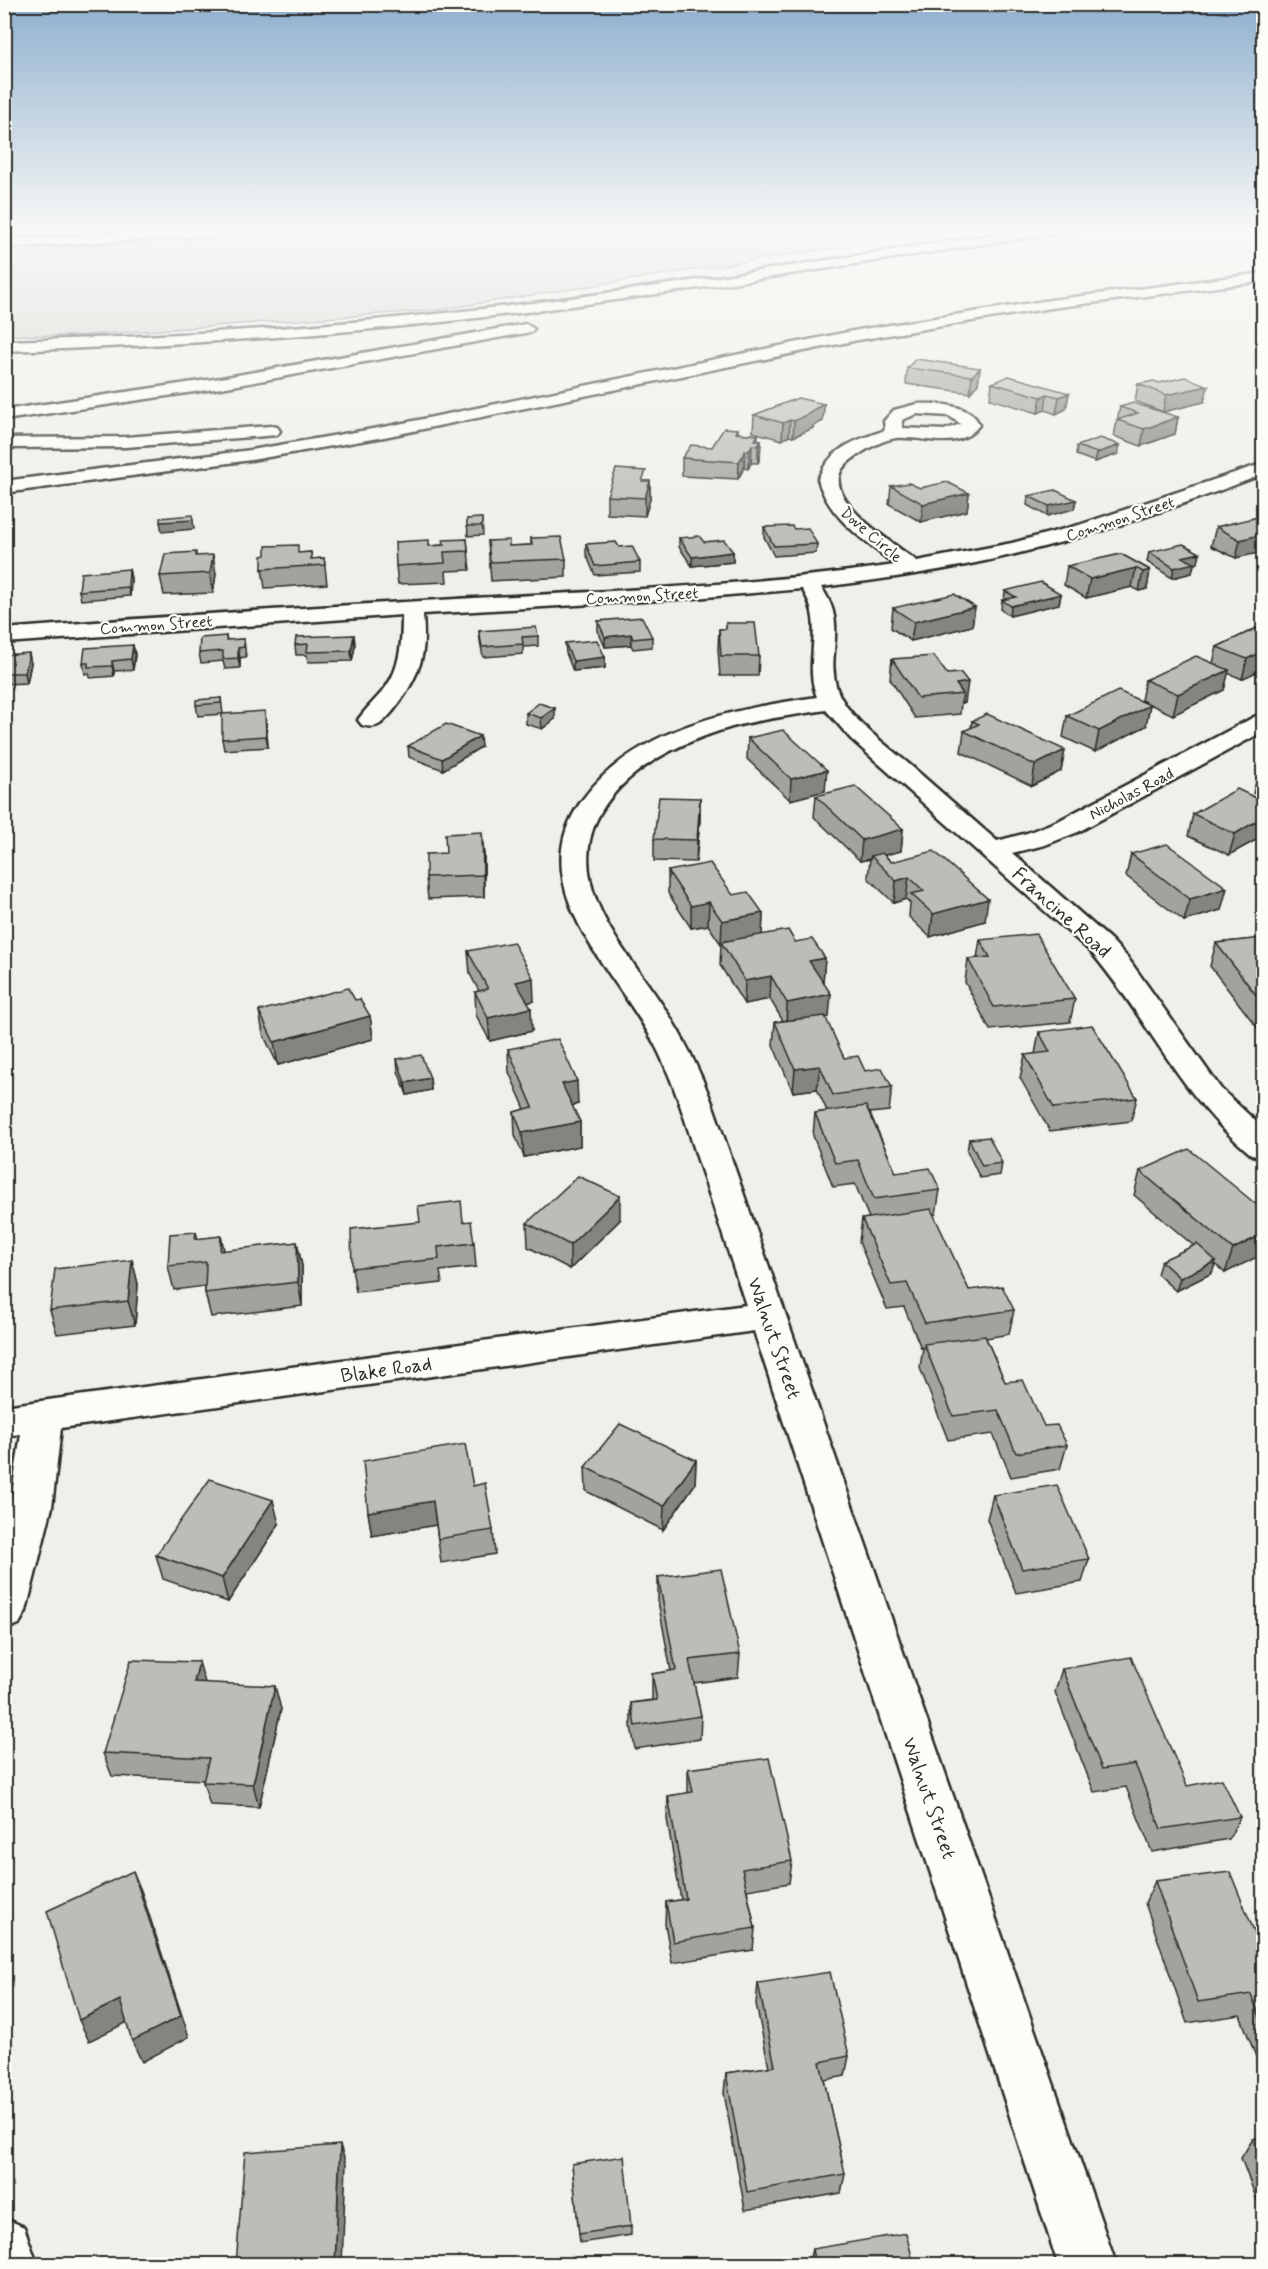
<svg xmlns="http://www.w3.org/2000/svg" width="1268" height="2269" font-family="Mynerve,sans-serif">
<rect width="100%" height="100%" fill="#f0efeb"/>
<filter id="ink" filterUnits="userSpaceOnUse"><feTurbulence type="fractalNoise" baseFrequency=".0167" numOctaves="2"/><feDisplacementMap in="SourceGraphic" scale="12" xChannelSelector="R" yChannelSelector="G"/><feConvolveMatrix kernelMatrix="1 2 1 2 8 2 1 2 1" color-interpolation-filters="sRGB"/></filter>
<g filter="url(#ink)">
<path fill="#d3d2cf" stroke="#7f7e7d" stroke-width="1.5" d="M414,227H986L806,252L437,310L74,336L5,335V253Z"/>
<g fill="none" stroke-linecap="round" stroke-linejoin="round">
<defs>
<g id="minor">
<path d="M917,404C935,403 973,404 979,425C959,453 923,435 896,438C881,440 863,451 851,460C807,491 893,543 917,561L1012,543L1079,525L1264,463V474C1182,505 1100,534 1015,554C951,570 886,579 821,587C849,626 825,652 837,689C847,718 888,746 910,765C939,790 968,816 997,841L1027,833L1060,820L1256,716L1264,714V731L1078,832L1045,845L1012,853L1111,940L1127,957L1221,1089L1264,1129V1158L1252,1155L1245,1149C1180,1094 1146,1016 1091,952L851,739L826,710C794,715 762,719 732,727C651,750 559,806 597,902C612,940 641,972 663,1006C683,1036 699,1069 712,1103L1116,2264H1058L754,1331L61,1428L52,1507L26,1611L19,1624L4,1630V1529L10,1507L21,1434L4,1436V1406L746,1305C730,1258 715,1210 699,1163C687,1126 676,1088 659,1053C635,1002 586,952 569,901C556,864 559,831 583,799C636,727 734,709 817,697C802,661 827,625 802,589L694,598L423,614C424,628 425,642 422,656C418,677 397,711 380,724C374,728 368,727 362,725L358,720C366,708 377,699 386,687C401,666 402,640 402,615L4,643V629C155,617 306,607 457,599C603,591 750,586 895,565C865,540 828,518 818,479C832,446 853,442 885,430L884,421L894,410ZM917,414L949,416L961,424L944,430L902,428V420Z"/>
<path d="M4,2218L24,2227L37,2264H4Z"/>
</g>
<g id="highway">
<path d="M220,227H289L283,231L4,248V240Z"/>
<path d="M1045,227H1077L1071,231C884,258 698,291 510,314C342,335 174,346 4,351V341C173,337 341,326 508,306C688,284 866,253 1045,227Z"/>
<path d="M1264,273V281L1051,308L858,340L384,437L251,460L4,493V481L251,450L384,427L858,330L1051,300Z"/>
<path d="M526,324L534,329L531,332L221,388L4,420V410L221,378Z"/>
<path d="M271,426L277,427L280,431L277,435L126,447L4,448V438L126,437Z"/>
</g>
</defs>
<use href="#minor" stroke="#2b2b2b" stroke-width="5"/>
<use href="#highway" stroke="#2b2b2b" stroke-width="5"/>
<use href="#minor" fill="#fdfcf7" fill-rule="evenodd"/>
<use href="#highway" fill="#fdfcf7" fill-rule="evenodd"/>
</g>
<g fill="#a3a29e" stroke="#2b2b2b" stroke-width="1.5">
<path d="M1262,335H1263V346L1261,343Z"/>
<path d="M907,368H980L978,384L970,393L906,384Z"/>
<path d="M992,383L1069,393L1066,409L1056,414L1045,410L1038,413L990,399Z"/>
<path d="M1138,384L1204,402L1163,412L1135,401Z"/>
<path d="M824,404L823,421L813,426V428L793,437L789,436L782,440L753,432L754,415Z"/>
<path d="M1120,407L1178,417L1175,434L1141,446L1114,436Z"/>
<path d="M738,429V433L758,435V440H761L760,458L758,463H751L748,469L744,468L738,479L682,476V458L712,447Z"/>
<path d="M1077,446L1118,454L1095,462L1076,455Z"/>
<path d="M645,481H650V499L645,516L607,514V496Z"/>
<path d="M891,486L969,493L967,511L921,522L889,504Z"/>
<path d="M1028,496L1076,500L1074,509L1047,516L1027,505Z"/>
<path d="M1263,516L1236,558L1211,546L1216,527Z"/>
<path d="M482,518L483,535L468,536L467,519Z"/>
<path d="M764,527L794,529L817,544L816,553L774,556L764,537Z"/>
<path d="M531,538L566,559V577L491,581L488,541L509,546L531,545Z"/>
<path d="M679,538L704,542L733,552V562L692,566L679,547Z"/>
<path d="M467,539L470,570L446,571L447,582L398,584L396,566L429,546L444,545Z"/>
<path d="M586,544L619,547L640,562V572L595,575L586,554Z"/>
<path d="M311,552L312,559L324,558L327,584L265,588L262,569L299,553Z"/>
<path d="M1149,552L1198,563L1194,564L1192,573L1172,578L1147,562Z"/>
<path d="M1121,554L1150,570L1147,589L1139,591L1132,587L1086,598L1064,585L1067,566Z"/>
<path d="M197,556L216,574L213,593L164,595L160,576Z"/>
<path d="M129,569L131,579L130,596L81,600L79,591Z"/>
<path d="M1005,591L1061,594L1059,604L1010,616L1001,610L1002,600H1004Z"/>
<path d="M975,607L972,626L911,641L891,628L893,608Z"/>
<path d="M598,621L652,637V647L633,649L631,645L605,647L598,631Z"/>
<path d="M726,623L759,656L758,676H720L718,649L719,629H726Z"/>
<path d="M1263,625L1242,679L1228,673L1224,690L1173,715L1141,700L1145,680L1213,663L1217,647Z"/>
<path d="M479,631L538,636V646L523,647V654L483,657L480,641Z"/>
<path d="M354,635L355,646L352,661L308,662L307,655H296L295,645Z"/>
<path d="M226,636L227,640L244,639L246,657L240,658V668L225,669L223,661L201,663L199,653Z"/>
<path d="M565,643L605,657V668L573,671L566,653Z"/>
<path d="M133,645L135,655L133,670L114,671V676L90,678L89,673L85,674L83,663Z"/>
<path d="M4,655L31,663L27,683L4,684Z"/>
<path d="M892,659L947,674L961,673L965,703H961L960,714L915,718L890,679Z"/>
<path d="M221,698L223,714L198,716L196,705Z"/>
<path d="M526,713L555,719L542,729L526,724Z"/>
<path d="M1067,716L1146,726L1095,752L1063,737Z"/>
<path d="M266,721L268,747L224,750L222,739Z"/>
<path d="M972,721L1065,750L1061,771L1032,786L961,752L964,731L971,728Z"/>
<path d="M748,738L825,791L790,800L747,759Z"/>
<path d="M408,746L481,747L443,770L409,757Z"/>
<path d="M1263,769V836L1229,855L1188,836L1193,814L1256,798L1260,796L1253,793L1259,771Z"/>
<path d="M816,796L903,829L901,851L885,855L891,862L985,921L930,937L909,917L910,903L906,899L894,903L868,878L870,859L860,861L814,817Z"/>
<path d="M700,798V820L696,862L654,861V839Z"/>
<path d="M484,854V897L428,899L426,877Z"/>
<path d="M1131,854L1221,910L1184,921L1126,876Z"/>
<path d="M668,871L733,895L763,913L762,935L795,942L825,958L823,981H822L829,1017L825,1018L844,1058L892,1087L889,1111L870,1113L896,1173L940,1190L936,1214H933L969,1290L1014,1310L1009,1334L986,1338L1005,1382L1044,1426L1067,1445L1060,1469L1011,1477L993,1434L948,1440L920,1368L923,1347L921,1348L904,1307L887,1309L859,1242L862,1219L869,1218L855,1184L833,1187L813,1136L815,1113L827,1111L817,1089L793,1092L773,1045L775,1022L783,1021L770,999L744,1004L720,965L721,944L708,925L691,928L668,893Z"/>
<path d="M1263,938V1030H1259L1210,966L1216,943Z"/>
<path d="M980,940L1075,999L1070,1022L990,1030L965,982L968,959L977,958Z"/>
<path d="M468,951L534,1001L528,1002L532,1031L490,1041L476,1015L475,992L479,991L470,974Z"/>
<path d="M355,1000L370,1016L373,1039L278,1065L263,1034L259,1011Z"/>
<path d="M1039,1032L1137,1098L1131,1121L1050,1131L1020,1078L1025,1055L1035,1054Z"/>
<path d="M508,1049L578,1104L572,1106L580,1122V1146L524,1157L515,1135L514,1112L525,1109L509,1072Z"/>
<path d="M397,1059L430,1078L431,1090L407,1095L398,1071Z"/>
<path d="M969,1139L1002,1163L1000,1175L980,1178L967,1151Z"/>
<path d="M1140,1171L1263,1210L1225,1273L1215,1264L1212,1273L1176,1291L1157,1274L1161,1261L1194,1246L1134,1195Z"/>
<path d="M620,1220L570,1269L528,1247L527,1223Z"/>
<path d="M463,1222L474,1243L476,1267L440,1271L442,1283L356,1292L352,1268Z"/>
<path d="M196,1232L198,1239L221,1236L224,1251L297,1242L302,1266V1306L211,1317L205,1293V1286L174,1290L168,1266Z"/>
<path d="M132,1260L138,1284L135,1325L57,1334L50,1310Z"/>
<path d="M696,1460L695,1484L663,1530L586,1491L585,1467Z"/>
<path d="M473,1486L493,1530L495,1554L441,1563L436,1525L372,1536L368,1512Z"/>
<path d="M993,1495L1089,1559L1082,1582L1016,1593L987,1519Z"/>
<path d="M279,1524L228,1602L163,1579L156,1555Z"/>
<path d="M658,1577L740,1654L738,1677L694,1683L701,1716L700,1739L635,1749L631,1726V1703L652,1700V1674L671,1671L658,1601Z"/>
<path d="M1062,1669L1187,1786L1240,1817L1229,1839L1152,1852L1126,1787L1094,1792L1055,1692Z"/>
<path d="M205,1683L281,1709L259,1807L210,1805L203,1782L204,1780L112,1776L103,1753Z"/>
<path d="M688,1769L792,1861L789,1883L747,1890L755,1928L753,1950L672,1963L665,1924L666,1902L681,1900L667,1819L668,1796L688,1793Z"/>
<path d="M1155,1881L1261,1948H1263V2075L1240,2015L1187,2023L1145,1903Z"/>
<path d="M758,1983L849,2056L845,2076L824,2080L845,2174L841,2193L745,2210L724,2093L726,2073L769,2067L756,2004Z"/>
<path d="M1263,2137V2216L1241,2158L1253,2139Z"/>
<path d="M572,2164L631,2226V2235L580,2243Z"/>
<path d="M812,2249L914,2265H808Z"/>
</g>
<g fill="#848481" stroke="#2b2b2b" stroke-width="1.5">
<path d="M980,368L978,384L970,393L972,376Z"/>
<path d="M1208,386L1204,402L1163,412L1166,395Z"/>
<path d="M1069,393L1066,409L1056,414L1059,397Z"/>
<path d="M1047,394L1045,410L1038,413L1041,397Z"/>
<path d="M824,404L823,421L813,426V428L793,437L794,421L811,411Z"/>
<path d="M1178,417L1175,434L1141,446L1144,429Z"/>
<path d="M790,420L789,436L782,440L783,423Z"/>
<path d="M761,440L760,458L758,463V446Z"/>
<path d="M752,445L751,463L748,469L749,451Z"/>
<path d="M1120,445L1118,454L1095,462L1097,453Z"/>
<path d="M745,451L744,468L738,479L739,462Z"/>
<path d="M650,481V499L645,516V498Z"/>
<path d="M969,493L967,511L921,522L923,504Z"/>
<path d="M1076,500L1074,509L1047,516L1049,506Z"/>
<path d="M193,520L194,529L162,532L160,522Z"/>
<path d="M1263,534V552L1236,558L1240,540Z"/>
<path d="M733,552V562L692,566V557Z"/>
<path d="M1200,553L1198,563L1194,564L1192,573L1172,578L1174,568L1182,557Z"/>
<path d="M213,555L216,574L213,593L210,573Z"/>
<path d="M1136,568L1132,587L1086,598L1090,579Z"/>
<path d="M129,569L131,579L130,596L128,587Z"/>
<path d="M1150,570L1147,589L1139,591L1143,572Z"/>
<path d="M1061,594L1059,604L1010,616L1011,606Z"/>
<path d="M975,607L972,626L911,641L914,622Z"/>
<path d="M631,634V645L605,647V637Z"/>
<path d="M354,635L355,646L352,661L351,651Z"/>
<path d="M133,645L135,655L133,670L131,659Z"/>
<path d="M238,648L240,658V668L238,658Z"/>
<path d="M1263,651V669L1242,679L1247,659Z"/>
<path d="M29,653L31,663L27,683L25,673Z"/>
<path d="M605,657V668L573,671V661Z"/>
<path d="M112,661L114,671V676L112,666Z"/>
<path d="M1229,670L1224,690L1173,715L1178,694Z"/>
<path d="M968,682L965,703H961L963,694L956,684Z"/>
<path d="M1150,705L1146,726L1095,752L1099,731Z"/>
<path d="M555,708V719L542,729L541,718Z"/>
<path d="M265,711L266,721L268,747L266,736Z"/>
<path d="M480,736L481,747L443,770L442,759Z"/>
<path d="M1065,750L1061,771L1032,786L1035,765Z"/>
<path d="M827,770L825,791L790,800L791,779Z"/>
<path d="M700,798V820L696,862L697,840Z"/>
<path d="M1263,817V836L1229,855L1235,834Z"/>
<path d="M903,829L901,851L873,858L871,856L870,859L860,861L862,840Z"/>
<path d="M482,832L484,854V897L483,875Z"/>
<path d="M909,877L906,899L894,903L896,881Z"/>
<path d="M1227,888L1221,910L1184,921L1190,899Z"/>
<path d="M988,899L985,921L930,937L933,914Z"/>
<path d="M709,902L708,925L691,928V906Z"/>
<path d="M763,913L762,936L721,942V944L722,921Z"/>
<path d="M825,958L823,981L807,984L809,961Z"/>
<path d="M771,976L770,999L744,1004L745,981Z"/>
<path d="M533,978L534,1001L517,1005L516,982Z"/>
<path d="M831,994L829,1017L786,1026L787,1003Z"/>
<path d="M531,1008L532,1031L490,1041L488,1018Z"/>
<path d="M370,1016L373,1039L278,1065L274,1042Z"/>
<path d="M820,1066L817,1089L793,1092L795,1069Z"/>
<path d="M430,1078L431,1090L407,1095L405,1083Z"/>
<path d="M577,1081L578,1104L563,1108L562,1084Z"/>
<path d="M580,1122V1146L524,1157L522,1133Z"/>
<path d="M620,1196V1220L570,1269V1245Z"/>
<path d="M1263,1234V1254L1225,1273L1233,1249Z"/>
<path d="M221,1236L226,1260L220,1251Z"/>
<path d="M297,1242L302,1266V1306L298,1282Z"/>
<path d="M132,1260L138,1284L135,1325L128,1301Z"/>
<path d="M1216,1261L1212,1273L1176,1291L1180,1278Z"/>
<path d="M696,1460L695,1484L663,1530L664,1506Z"/>
<path d="M273,1500L279,1524L228,1602L222,1578Z"/>
<path d="M433,1501L436,1525L372,1536L368,1512Z"/>
<path d="M199,1662L206,1686L194,1682Z"/>
<path d="M275,1686L281,1709L259,1807L253,1784Z"/>
<path d="M133,1871L142,1893L189,2037L142,2062L132,2041Z"/>
<path d="M120,2000L130,2021L89,2041L79,2020Z"/>
<path d="M340,2145L346,2164L342,2265H335Z"/>
</g>
<g fill="#bdbcb8" stroke="#2b2b2b" stroke-width="1.5">
<path d="M916,359L980,368L972,376L907,368Z"/>
<path d="M1009,376L1069,393L1059,397L1047,394L1041,397L992,383Z"/>
<path d="M1185,377L1208,386L1166,395L1138,384L1154,381L1159,383Z"/>
<path d="M798,398L824,404L811,411H814L794,421L790,420L783,423L754,415Z"/>
<path d="M1133,403L1178,417L1144,429L1117,420L1138,413L1120,407Z"/>
<path d="M724,428L738,429L736,433L758,435L755,440H761L758,446L752,445L749,451H745L739,462L682,458L691,445L712,447Z"/>
<path d="M1100,438L1120,445L1097,453L1077,446Z"/>
<path d="M616,469L646,471L642,481H650L645,498L607,496Z"/>
<path d="M947,482L969,493L923,504L891,486L909,483L920,488Z"/>
<path d="M1055,490L1076,500L1049,506L1028,496Z"/>
<path d="M192,515L193,520L160,522V518Z"/>
<path d="M1263,516V534L1240,540L1216,527Z"/>
<path d="M482,518V526H467V519Z"/>
<path d="M792,526L794,529L808,528L817,544L774,546L764,527Z"/>
<path d="M699,536L704,542L724,540L733,552L692,557L679,538Z"/>
<path d="M561,537L566,559L490,562L488,541L509,540V546L532,545L531,538Z"/>
<path d="M467,539L468,551L444,552L445,563L396,566L395,542L429,540V546L444,545L443,540Z"/>
<path d="M616,542L619,547L632,546L640,562L595,566L586,544Z"/>
<path d="M1183,544L1200,553L1182,557L1194,563L1174,568L1149,552Z"/>
<path d="M298,545V553L311,552V559L324,558L325,565L262,569V556L266,555V546Z"/>
<path d="M196,552V556L213,555L210,573L160,576L165,554Z"/>
<path d="M1121,554L1150,570L1143,572L1136,568L1090,579L1067,566Z"/>
<path d="M129,569L128,587L79,591L81,573Z"/>
<path d="M1041,582L1061,594L1011,606L1002,600L1016,597L1005,591Z"/>
<path d="M954,594L975,607L914,622L893,608Z"/>
<path d="M642,617L652,637L633,639L631,634L605,637L598,621Z"/>
<path d="M726,623H755L759,656H721L719,629H726Z"/>
<path d="M1263,625V651L1247,659L1217,647Z"/>
<path d="M536,627L538,636L522,637L523,644L482,647L479,631Z"/>
<path d="M354,635L351,651L307,652L308,644L295,645L296,637Z"/>
<path d="M226,636V640L244,639V647L238,648V658L223,659V651L199,653L200,638Z"/>
<path d="M597,640L605,657L573,661L565,643Z"/>
<path d="M133,645L131,659L112,661V666L88,667V663H83L85,648Z"/>
<path d="M29,653L25,673H4V655Z"/>
<path d="M934,656L947,674L961,673L968,682L956,684L963,694L918,698L892,659Z"/>
<path d="M1196,656L1229,670L1178,694L1145,680Z"/>
<path d="M1118,691L1150,705L1099,731L1067,716Z"/>
<path d="M221,698V703L196,705V700Z"/>
<path d="M539,703L555,708L541,718L526,713Z"/>
<path d="M265,711L266,736L222,739V714Z"/>
<path d="M987,714L1065,750L1035,765L964,731L979,724L972,721Z"/>
<path d="M446,724L480,736L442,759L408,746Z"/>
<path d="M783,730L827,770L791,779L748,738Z"/>
<path d="M855,786L903,829L862,840L816,796Z"/>
<path d="M1237,789L1256,798L1263,794V817L1235,834L1193,814Z"/>
<path d="M659,797L700,798L697,840L654,839Z"/>
<path d="M482,832L483,875L426,877V854L446,853L445,834Z"/>
<path d="M1167,844L1227,888L1190,899L1131,854Z"/>
<path d="M934,851L988,899L933,914L911,894L924,891L909,877L896,881L871,856L882,853L891,862Z"/>
<path d="M710,863L733,895L748,892L763,913L722,921L709,902L691,906L668,871Z"/>
<path d="M788,930L795,942L812,939L825,958L809,961L831,994L787,1003L771,976L745,981L721,942Z"/>
<path d="M1036,934L1075,999L994,1007L968,959L990,957L980,940Z"/>
<path d="M1263,938V1004L1216,943Z"/>
<path d="M513,942L533,978L516,982L531,1008L488,1018L475,992L488,989L468,951Z"/>
<path d="M348,988L355,1000L360,999L370,1016L274,1042L259,1011Z"/>
<path d="M825,1016L844,1058L858,1056L865,1071L882,1068L892,1087L833,1095L820,1066L795,1069L775,1022Z"/>
<path d="M1092,1025L1137,1098L1054,1108L1025,1055L1050,1052L1039,1032Z"/>
<path d="M558,1039L577,1081L562,1084L580,1122L522,1133L514,1112L533,1107L508,1049Z"/>
<path d="M421,1055L430,1078L405,1083L397,1059Z"/>
<path d="M866,1106L896,1173L930,1168L940,1190L874,1199L858,1160L835,1163L815,1113Z"/>
<path d="M989,1137L1002,1163L982,1166L969,1139Z"/>
<path d="M1189,1149L1263,1210V1234L1233,1249L1140,1171Z"/>
<path d="M578,1176L620,1196L570,1245L527,1223Z"/>
<path d="M461,1201L463,1222L471,1221L474,1243L438,1247L439,1259L352,1268L351,1229L420,1222L418,1206Z"/>
<path d="M931,1209L969,1290L1002,1286L1014,1310L925,1323L907,1283L891,1285L862,1219Z"/>
<path d="M196,1232L195,1239L221,1236L220,1251L297,1242L298,1282L205,1293L206,1262L168,1266L170,1234Z"/>
<path d="M1197,1244L1216,1261L1180,1278L1161,1261Z"/>
<path d="M132,1260L128,1301L50,1310L55,1269Z"/>
<path d="M985,1336L1005,1382L1023,1380L1044,1426L1057,1425L1067,1445L1016,1453L998,1410L953,1416L924,1344Z"/>
<path d="M620,1424L696,1460L664,1506L585,1467Z"/>
<path d="M465,1444L473,1486L485,1483L493,1530L438,1539L433,1501L368,1512L363,1461Z"/>
<path d="M210,1479L273,1500L222,1578L156,1555Z"/>
<path d="M1057,1485L1089,1559L1022,1569L993,1495Z"/>
<path d="M721,1569L740,1654L689,1660L701,1716L635,1726L631,1703L657,1700L652,1674L676,1670L658,1577Z"/>
<path d="M1131,1657L1187,1786L1222,1779L1240,1817L1161,1829L1135,1764L1102,1769L1062,1669Z"/>
<path d="M131,1660L199,1662L194,1682L275,1686L253,1784L203,1782L209,1758L103,1753Z"/>
<path d="M769,1758L792,1861L742,1869L755,1928L673,1942L666,1902L686,1899L668,1796L693,1792L688,1769Z"/>
<path d="M133,1871L181,2016L132,2041L120,2000L79,2020L47,1911Z"/>
<path d="M1230,1872L1261,1948H1263V2025L1251,1994L1198,2002L1155,1881Z"/>
<path d="M830,1972L849,2056L820,2062L845,2174L747,2192L726,2073L775,2066L758,1983Z"/>
<path d="M1263,2137V2165L1253,2139Z"/>
<path d="M340,2145L335,2265H236L245,2152Z"/>
<path d="M624,2156L631,2226L579,2234L572,2164Z"/>
<path d="M906,2233L914,2265H815L812,2249Z"/>
</g>
</g>
<linearGradient id="sky" x2="0" y2="1"><stop stop-color="#8fb0ce"/><stop offset="0.42" stop-color="#f8f8f6"/><stop offset="1" stop-color="#f8f8f6" stop-opacity="0"/></linearGradient>
<rect width="1268" height="545" fill="url(#sky)"/>
<g text-anchor="middle" stroke-width="4.5" stroke-linejoin="round" paint-order="stroke">
<g font-size="16" fill="#2b2b2b" stroke="#fdfcf7">
<text transform="translate(1120 518) rotate(-18)" y="6">Common Street</text>
<text transform="translate(872 534) rotate(41)" y="6">Dove Circle</text>
<text transform="translate(642 595) rotate(-3)" y="6">Common Street</text>
<text transform="translate(156 624) rotate(-4)" y="6">Common Street</text>
<text transform="translate(1131 793) rotate(-28)" y="6">Nicholas Road</text>
</g>
<g font-size="20" fill="#2b2b2b" stroke="#fdfcf7">
<text transform="translate(1062 912) rotate(42)" y="7">Francine Road</text>
<text transform="translate(775 1338) rotate(71)" y="7">Walnut Street</text>
<text transform="translate(386 1369) rotate(-8)" y="7">Blake Road</text>
<text transform="translate(930 1798) rotate(71)" y="7">Walnut Street</text>
</g>
</g>
<rect width="1268" height="2269" fill="none" stroke="#fdfcf7" stroke-width="24"/>
<rect x="12" y="12" width="1244" height="2245" fill="none" stroke="#2b2b2b" stroke-width="2" filter="url(#ink)"/>
</svg>
